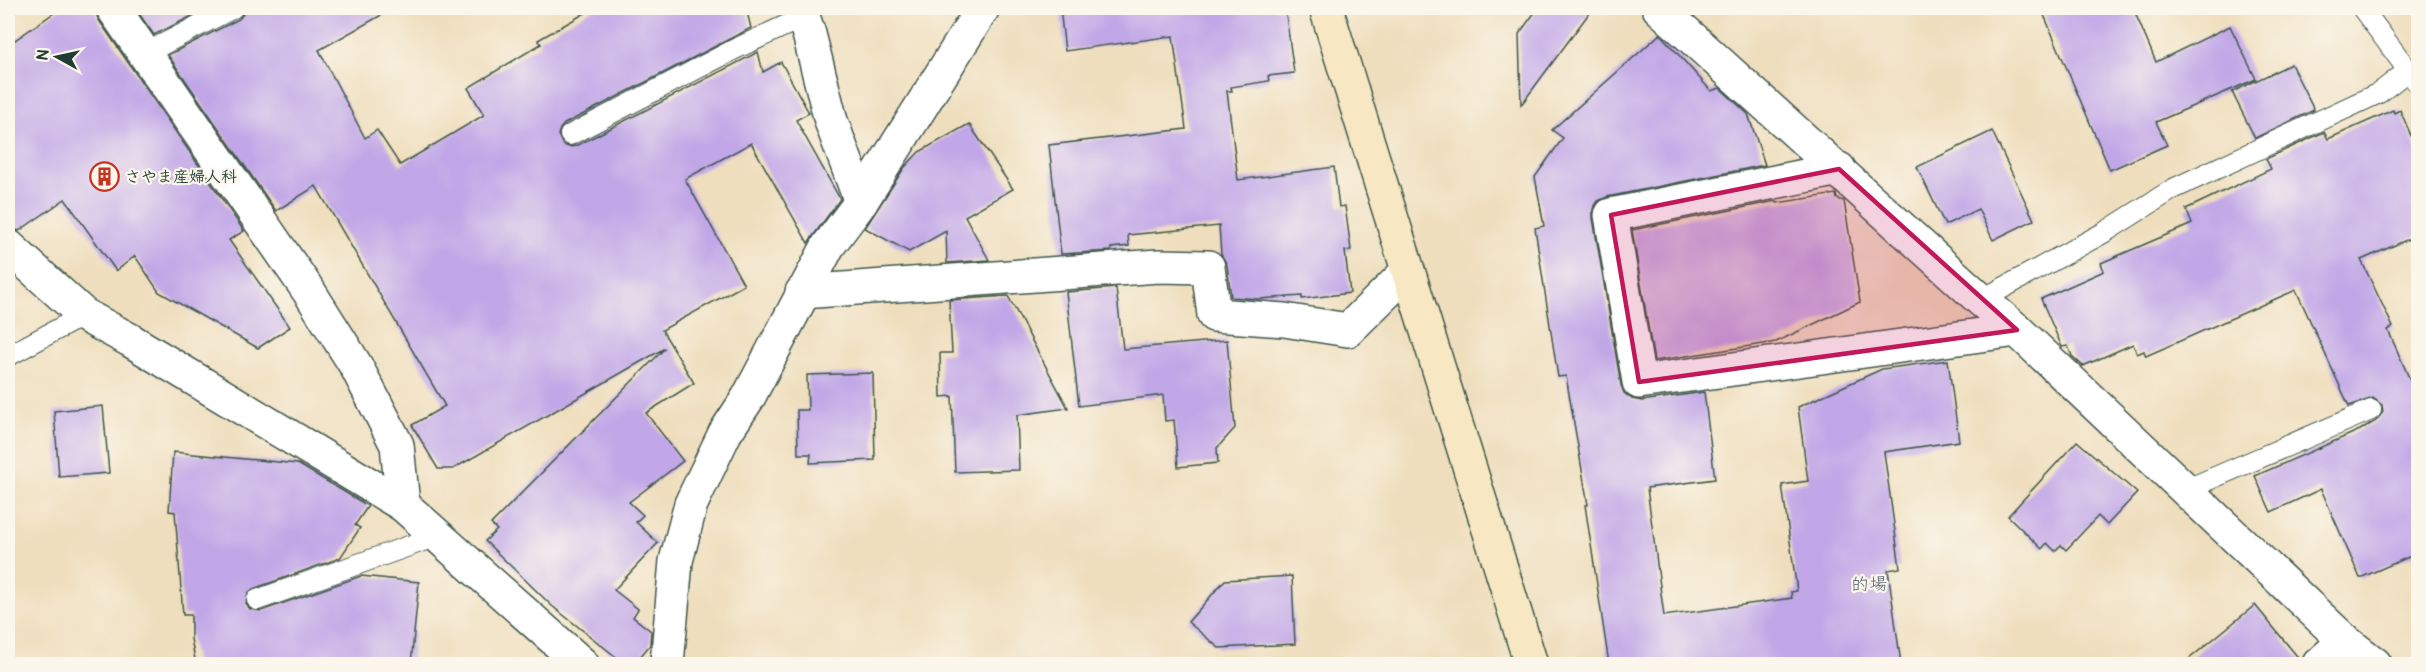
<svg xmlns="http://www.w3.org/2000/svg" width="2426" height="672" font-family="Pangolin,'Klee One',sans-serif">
<rect width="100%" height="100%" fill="#fbf7ec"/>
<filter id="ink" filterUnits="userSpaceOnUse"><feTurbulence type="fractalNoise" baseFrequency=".0167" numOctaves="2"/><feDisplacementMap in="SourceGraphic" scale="12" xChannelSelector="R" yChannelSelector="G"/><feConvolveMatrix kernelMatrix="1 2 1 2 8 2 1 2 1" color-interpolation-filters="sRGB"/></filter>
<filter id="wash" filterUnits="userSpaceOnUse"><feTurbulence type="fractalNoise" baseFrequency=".008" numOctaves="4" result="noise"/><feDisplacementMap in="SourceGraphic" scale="24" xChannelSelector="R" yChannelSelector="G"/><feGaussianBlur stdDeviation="1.35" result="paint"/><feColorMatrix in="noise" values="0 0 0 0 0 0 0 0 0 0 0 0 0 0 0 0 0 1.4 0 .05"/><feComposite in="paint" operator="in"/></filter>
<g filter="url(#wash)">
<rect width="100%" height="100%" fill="#efdebd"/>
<g id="blocks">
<g fill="#c1a7e7">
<path d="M61,8H95L98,19L244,231L229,240L290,327L258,348L159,292L135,256L116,271L65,199L19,231L8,228V45Z"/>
<path d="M135,8H208L154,35Z"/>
<path d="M245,8H394L319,50L365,138L377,130L400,165L484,115L468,88L541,44L538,40L594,8H746L751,28L564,124L560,129L558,135L563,145L569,147L576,146L758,52L763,72L781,62L809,113L796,120L840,199L808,243L751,143L685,179L744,285L662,330L694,383L646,413L683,461L629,502L643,515L636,522L658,543L614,590L638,609L633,617L651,631L650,645L634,664H625L552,606L485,541L497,530L491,524L665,348L453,469H438L412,425L445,406L316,186L276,211L168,55L239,19L243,14Z"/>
<path d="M1060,8H1285L1294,73L1268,76L1269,81L1231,87L1232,91H1227L1238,180L1334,167L1339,207L1345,206L1351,250L1345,251L1350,293L1302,299V296L1259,299L1231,297L1227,265L1221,254L1219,226L1128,235L1129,246L1111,248V251L1061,254L1049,145L1186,129L1173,36L1065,51Z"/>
<path d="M1538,8H1593L1521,105L1519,34Z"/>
<path d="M2041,8H2133L2156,62L2230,26L2256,79L2156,122L2167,145L2110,170Z"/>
<path d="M1660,34L1711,91L1720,88L1748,114L1765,165L1607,197L1598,201L1593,209V218L1621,385L1624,393L1632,399L1642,401L1704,392L1715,479L1647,488L1664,616L1792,598L1791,592L1797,591L1782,485L1808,481L1798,407L1882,369L1948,360L1959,441L1884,452L1900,568L1888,570L1901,664H1609L1585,505H1588L1566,376L1558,377L1535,228L1544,226L1535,177L1563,138L1552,130Z"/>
<path d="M2291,64L2314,110L2255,138L2232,92Z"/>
<path d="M2393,110L2394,113L2400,110L2418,152V235L2361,260L2393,327L2388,330L2418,398V553L2360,578L2321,489L2271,512L2255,476L2360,430L2376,421L2383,412L2382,405L2373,398L2349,406L2296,290L2146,356L2144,351L2137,354L2133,344L2083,366L2072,356L2068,346L2062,347L2041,299L2104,271L2101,263L2192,224L2186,209L2271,169L2266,159L2324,132L2328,139Z"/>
<path d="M969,124L1013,189L965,216L989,260L947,263L946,231L909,252L865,228L904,168L919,152Z"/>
<path d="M1992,131L2034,220L1993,240L1978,209L1945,225L1917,167Z"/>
<path d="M1836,194L1837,199L1844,201L1860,302L1776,342L1654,361L1632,230L1776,201L1777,203Z"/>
<path d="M1116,288L1123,349L1227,340L1235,428L1217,448L1218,463L1178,467L1174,420L1165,421L1163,395L1079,406L1066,292Z"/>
<path d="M1008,296L1068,408L1017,415L1019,470L955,472L952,396L941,397L940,353H952L949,300Z"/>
<path d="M873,373L875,460L810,463L811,454H798L797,410H808L807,375Z"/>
<path d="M103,406L109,473L59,477L54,411Z"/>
<path d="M2077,441L2137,493L2107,525L2098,516L2066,550L2061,545L2055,551L2047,543L2042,549L2008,516Z"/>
<path d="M173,452L298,464L368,506L355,525L360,528L340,558L253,589L248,593L246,603L250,609L261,611L361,576L419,582L411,664H196L191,639V615H183L175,512L169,511Z"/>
<path d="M1292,576L1295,644L1219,648L1188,622L1225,580Z"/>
<path d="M2255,605L2301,661V664H2183Z"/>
</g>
</g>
</g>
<g filter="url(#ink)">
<use href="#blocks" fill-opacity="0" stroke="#3e5549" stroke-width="1.5"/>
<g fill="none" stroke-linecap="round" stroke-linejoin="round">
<defs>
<g id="lane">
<path d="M2362,8L2418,84"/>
<path d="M144,54L233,8"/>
<path d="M570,135L735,49L804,17"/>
<path d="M1981,300L2105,232L2173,189L2379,93L2409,70"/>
<path d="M8,356L84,315"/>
<path d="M2185,490L2371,410"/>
<path d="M257,600L437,536"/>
</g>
<g id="street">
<path d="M113,8L310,293L356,366L397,445L403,505"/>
<path d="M800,8L809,34L831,121L861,202"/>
<path d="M1659,8L1981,300L2017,330L2345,641L2375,664"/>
<path d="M1839,169L1611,215L1639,382L2017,330"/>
<path d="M8,246L84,315L130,340L403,505L582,664"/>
<path d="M802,292L1158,266L1208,267L1214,315L1284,320L1348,330L1407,272"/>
<path d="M667,664L676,561L691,504L725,433L748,398L828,246L861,202L983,8"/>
<path d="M2319,664L2345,641"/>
</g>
<path id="secondary" d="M1326,8L1531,664"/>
</defs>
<use href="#lane" stroke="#3e5549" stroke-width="22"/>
<use href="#street" stroke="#3e5549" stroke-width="36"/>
<use href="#secondary" stroke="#3e5549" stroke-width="36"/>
<use href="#lane" stroke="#fff" stroke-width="20"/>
<use href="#street" stroke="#fff" stroke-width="33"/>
<use href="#secondary" stroke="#f7e8c3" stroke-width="33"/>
</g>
</g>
<path fill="#c2185b" fill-opacity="0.2" stroke="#c2185b" stroke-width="4.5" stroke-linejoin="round" d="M1839,169L2017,330L1639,382L1611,215Z"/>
<defs>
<symbol id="building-ring" viewBox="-11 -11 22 22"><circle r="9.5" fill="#fbf7ec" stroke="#c8321e" stroke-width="1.5"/><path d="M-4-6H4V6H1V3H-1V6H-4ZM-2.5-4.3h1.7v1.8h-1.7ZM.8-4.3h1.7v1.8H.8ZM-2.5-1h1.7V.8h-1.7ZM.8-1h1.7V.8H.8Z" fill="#c8321e"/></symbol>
</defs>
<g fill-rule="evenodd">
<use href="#building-ring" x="88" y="160" width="33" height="33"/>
</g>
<g text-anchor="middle" stroke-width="4.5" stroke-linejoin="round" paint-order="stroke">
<g font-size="16" font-weight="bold" fill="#1f3d34" stroke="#fbf7ec" text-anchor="start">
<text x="125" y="182">さやま産婦人科</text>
</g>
<g font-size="18" fill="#586273" stroke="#fbf7ec">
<text x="1869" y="590">的場</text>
</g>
</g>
<rect width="2426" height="672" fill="none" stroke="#fbf7ec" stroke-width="30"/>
<g transform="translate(57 57) rotate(278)" stroke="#fbf7ec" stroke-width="4.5" paint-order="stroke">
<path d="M0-4.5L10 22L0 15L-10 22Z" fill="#1f3d34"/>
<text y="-9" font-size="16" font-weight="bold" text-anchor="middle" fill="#1f3d34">N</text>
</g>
</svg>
